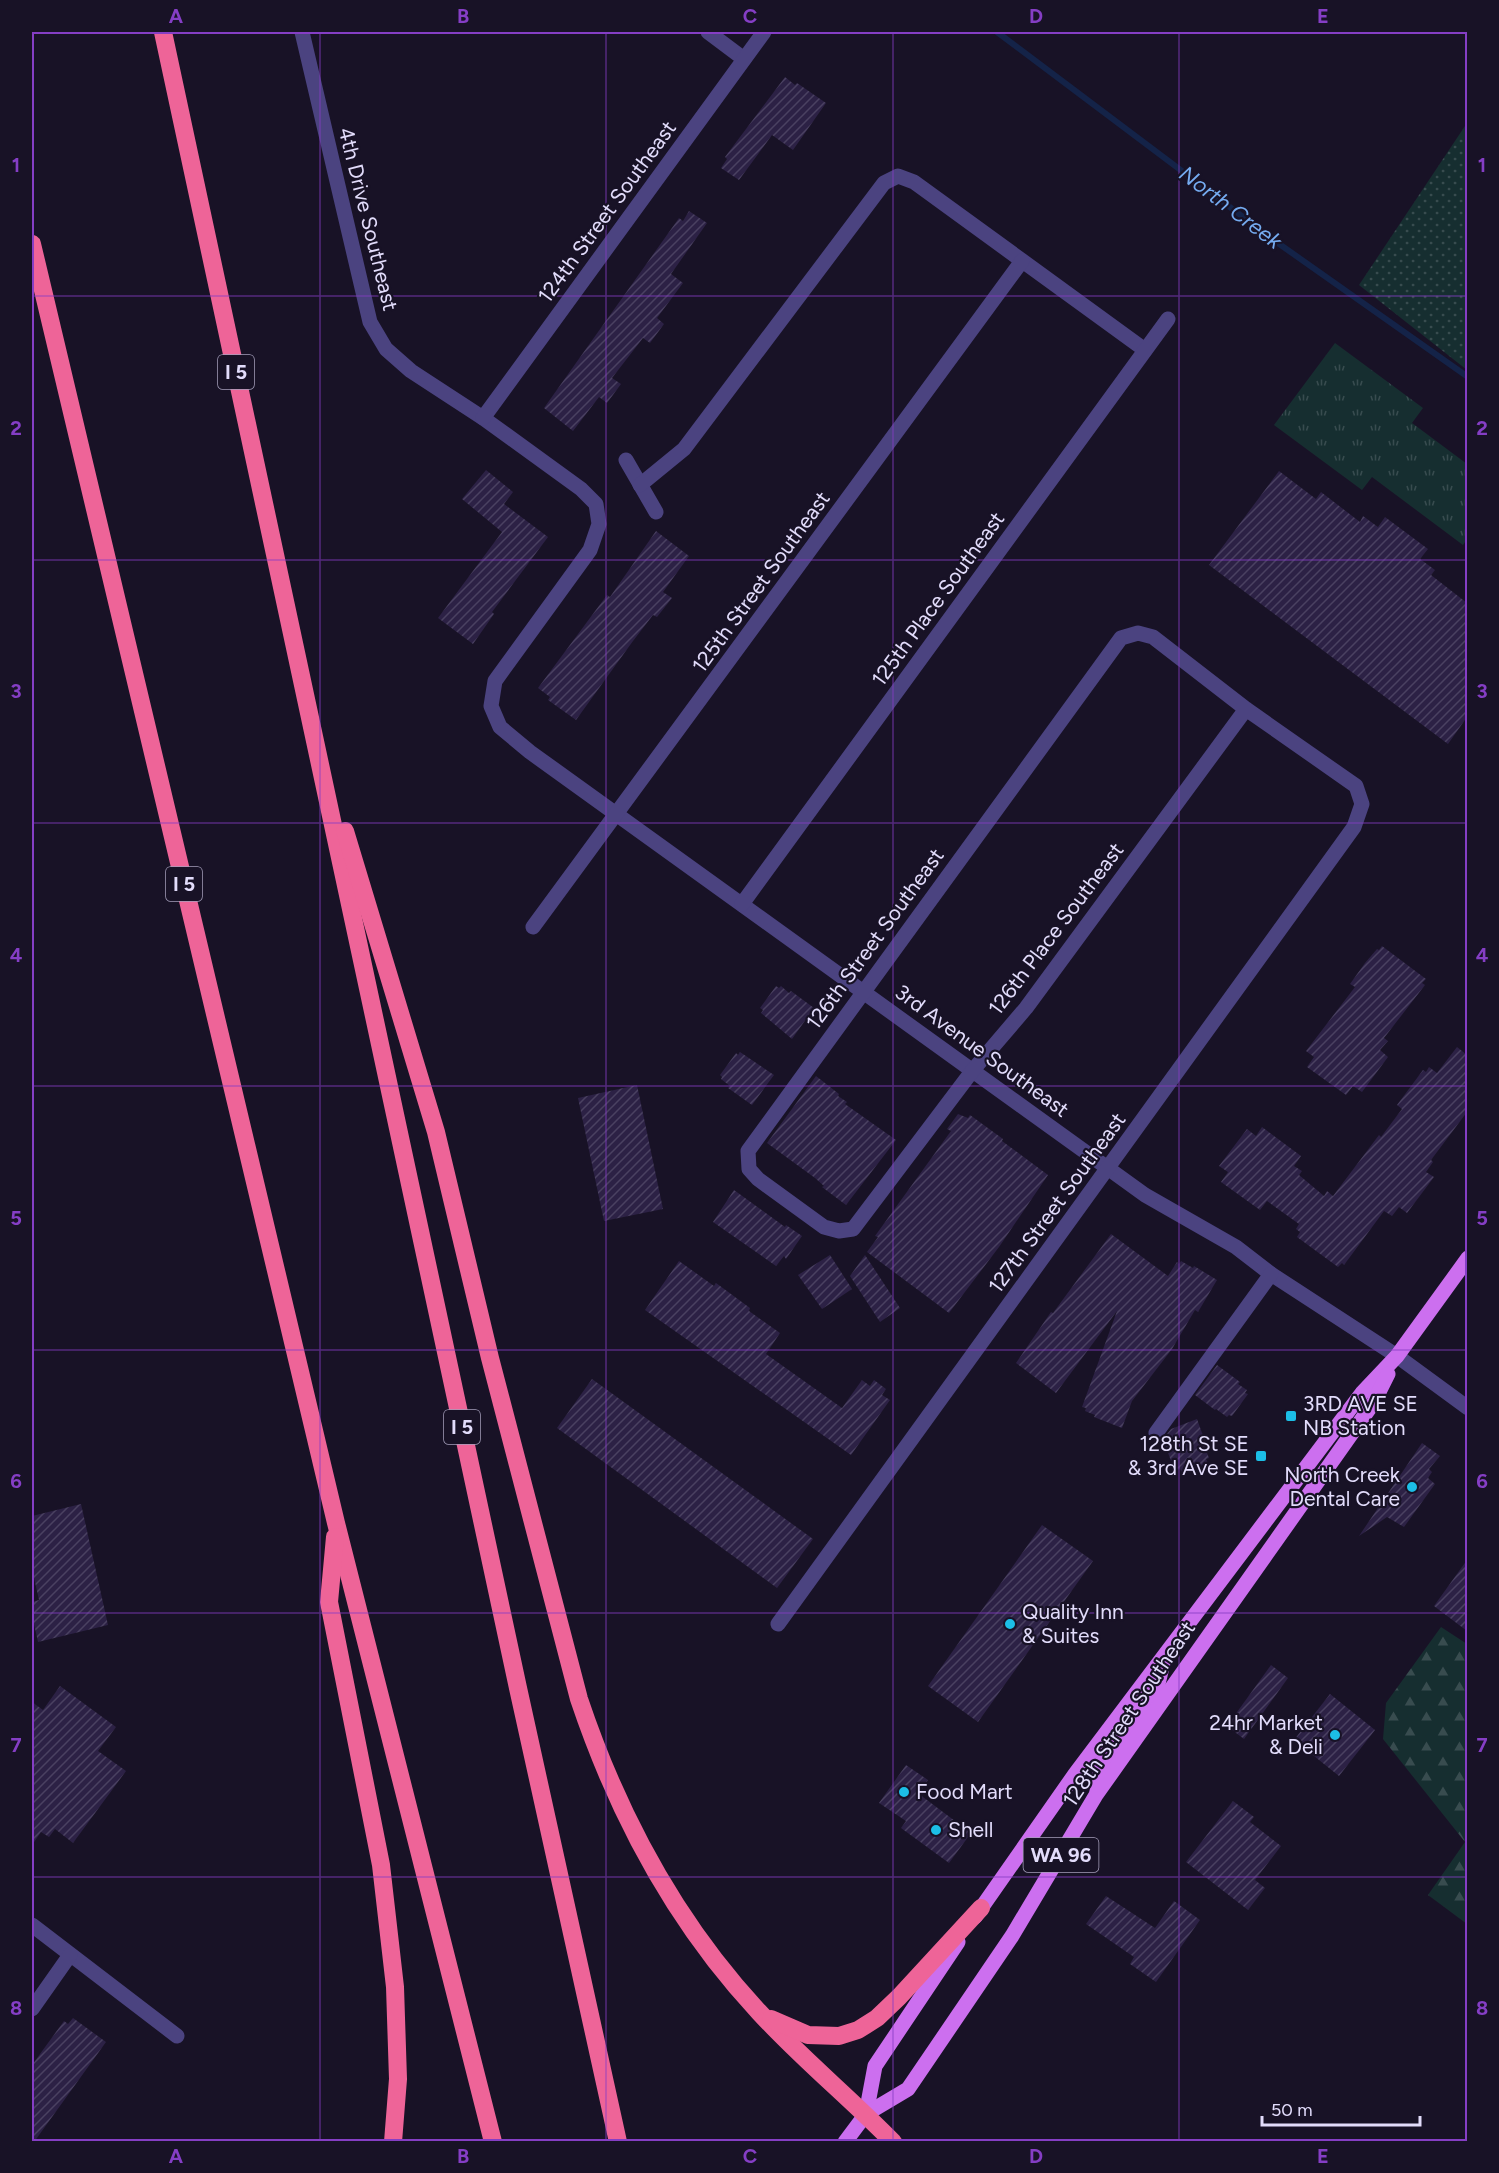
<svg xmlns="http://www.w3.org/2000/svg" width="1499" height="2173" font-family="Figtree,sans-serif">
<defs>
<pattern id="grass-dots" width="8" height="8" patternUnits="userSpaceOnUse" patternTransform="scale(1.5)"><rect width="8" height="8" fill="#162e30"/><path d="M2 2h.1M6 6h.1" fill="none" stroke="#384c4f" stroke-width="1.8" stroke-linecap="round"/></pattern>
<pattern id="forest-firs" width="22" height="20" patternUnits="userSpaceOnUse" patternTransform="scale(1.5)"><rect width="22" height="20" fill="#162e30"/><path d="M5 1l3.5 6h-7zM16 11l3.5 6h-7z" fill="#384c4f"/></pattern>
<pattern id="park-tufts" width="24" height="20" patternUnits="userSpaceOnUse" patternTransform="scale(1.5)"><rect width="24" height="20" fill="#162e30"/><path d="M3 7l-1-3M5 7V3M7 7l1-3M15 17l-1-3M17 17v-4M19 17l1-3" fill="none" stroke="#384c4f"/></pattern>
<pattern id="building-hatch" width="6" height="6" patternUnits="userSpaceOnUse" patternTransform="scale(1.5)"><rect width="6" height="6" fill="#2c2145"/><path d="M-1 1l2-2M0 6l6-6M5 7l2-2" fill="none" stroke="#4a4161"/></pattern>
</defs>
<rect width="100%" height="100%" fill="#181226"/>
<path fill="url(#grass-dots)" d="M1467,123V370L1359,285Z"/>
<path fill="url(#forest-firs)" d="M1441,1627L1467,1644V1924L1428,1895L1465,1842L1383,1739L1386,1703Z"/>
<path fill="url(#park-tufts)" d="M1335,343L1423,408L1412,423L1467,464V539L1463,545L1372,477L1362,490L1274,425Z"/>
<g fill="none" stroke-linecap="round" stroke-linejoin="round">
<path stroke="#142348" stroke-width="6" d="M997,32L1275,241L1468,377"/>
</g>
<g fill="url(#building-hatch)">
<path d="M785,77L795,85L797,83L826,103L793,150L772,135L739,180L721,168L727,159L725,157Z"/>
<path d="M689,211L707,223L671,274L683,283L657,318L664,324L650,343L643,338L612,378L621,384L607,403L599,397L573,431L544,408L679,218L683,221Z"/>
<path d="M486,470L513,492L504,504L548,537L492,612L494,614L473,644L438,618L502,532L462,499Z"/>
<path d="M1279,471L1316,499L1321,492L1360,522L1363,516L1378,527L1385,517L1428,549L1420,559L1435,570L1431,575L1467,603V717L1448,744L1209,565Z"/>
<path d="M656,531L689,556L663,592L672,598L657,617L653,615L633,641L576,720L548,700L550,697L538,688L607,595L610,597Z"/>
<path d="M1382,946L1426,979L1422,983L1425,985L1384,1038L1388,1041L1380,1050L1388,1057L1362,1092L1353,1086L1346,1095L1307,1067L1314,1057L1306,1051L1355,987L1350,984L1365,963L1377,949L1379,950Z"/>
<path d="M776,986L779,988L781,986L789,993L791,991L814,1008L792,1039L761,1013L763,1010L760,1008Z"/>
<path d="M1457,1047L1467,1055V1112L1431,1160L1433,1162L1426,1172L1434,1177L1407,1213L1399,1207L1392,1216L1384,1211L1344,1265L1342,1263L1338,1267L1297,1237L1300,1232L1296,1229L1299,1224L1267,1201L1260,1210L1221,1182L1228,1172L1219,1166L1247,1129L1256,1136L1262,1127L1301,1156L1294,1166L1302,1171L1299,1175L1324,1196L1327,1191L1333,1196L1379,1135L1381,1137L1402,1109L1397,1105L1423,1070L1426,1072L1429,1067L1437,1073Z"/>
<path d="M740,1052L774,1075L752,1105L728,1088L730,1086L721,1079L722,1077L720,1075L736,1053L738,1055Z"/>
<path d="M816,1076L839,1094L838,1096L847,1102L845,1104L896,1140L846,1205L822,1187L824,1186L815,1178L767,1143Z"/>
<path d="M637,1085L663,1209L604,1221L578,1098Z"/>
<path d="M958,1114L968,1118L970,1115L1003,1139L1002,1141L1048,1175L999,1247L949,1313L867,1252L878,1237L875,1236L951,1131L947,1129Z"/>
<path d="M734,1190L785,1227L786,1225L802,1236L786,1259L784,1256L776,1266L713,1222Z"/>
<path d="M1111,1234L1168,1276L1177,1262L1179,1264L1181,1261L1193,1268L1194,1266L1217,1280L1198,1312L1195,1310L1172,1349L1132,1401L1122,1428L1094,1417L1095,1415L1085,1411L1086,1408L1082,1407L1117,1311L1056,1393L1016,1363L1051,1312L1053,1313Z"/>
<path d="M830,1255L852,1289L822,1309L798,1275Z"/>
<path d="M865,1255L900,1308L880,1322L850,1276Z"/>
<path d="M679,1261L714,1286L716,1283L750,1308L749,1311L780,1333L766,1354L842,1408L862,1380L870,1386L874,1380L886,1389L882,1395L890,1400L851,1455L645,1310Z"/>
<path d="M1217,1365L1240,1382L1238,1384L1247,1390L1245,1393L1248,1394L1232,1416L1229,1415L1227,1417L1216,1409L1215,1410L1195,1395Z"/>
<path d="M592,1379L813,1539L777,1588L557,1428Z"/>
<path d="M1197,1419L1207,1447L1205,1448L1209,1458L1206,1459L1208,1463L1182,1473L1180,1469L1178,1470L1173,1460L1171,1461L1163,1439L1171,1429Z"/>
<path d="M1422,1443L1440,1456L1429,1469L1432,1472L1428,1478L1435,1484L1404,1527L1387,1517L1359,1536Z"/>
<path d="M81,1504L108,1625L38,1642L32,1615V1602L39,1600L32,1569V1516Z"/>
<path d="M1042,1525L1093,1561L978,1722L928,1686Z"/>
<path d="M1467,1560V1631L1434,1606Z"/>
<path d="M1271,1665L1288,1678L1244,1739L1227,1726Z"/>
<path d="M60,1686L116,1727L98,1751L126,1771L73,1843L55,1829L49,1837L41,1832L32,1845V1702L43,1710Z"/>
<path d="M1330,1694L1375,1730L1339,1776L1294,1740Z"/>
<path d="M906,1765L928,1780L919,1794L971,1833L949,1863L901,1828L906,1821L879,1803Z"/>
<path d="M1233,1801L1254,1817L1250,1822L1281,1846L1255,1880L1265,1888L1248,1910L1186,1862Z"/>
<path d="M1106,1896L1155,1928L1174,1901L1200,1920L1156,1982L1130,1964L1134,1957L1086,1924Z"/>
<path d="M73,2018L106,2042L34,2142H32V2065L64,2021L68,2024Z"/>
</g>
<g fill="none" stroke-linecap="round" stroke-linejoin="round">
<g stroke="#4b4380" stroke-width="15">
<path d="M302,32L370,322L386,349L411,371L483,418L581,489L596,504L599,524L590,550L495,681L491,706L500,727L530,752L1109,1169L1145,1195L1236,1247L1271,1274L1397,1356L1468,1408"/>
<path d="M708,32L744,59"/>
<path d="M483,418L764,32"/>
<path d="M626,460L656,512"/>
<path d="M640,485L684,449L884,183L898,176L914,182L1145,350"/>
<path d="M742,904L1168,319"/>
<path d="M533,927L1022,261"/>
<path d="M1156,1433L1271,1274"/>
<path d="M778,1624L1354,827L1362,804L1356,786L1246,709L1153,637L1138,633L1121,638L748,1151L749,1169L758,1179L824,1227L839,1231L853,1229L973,1070L1026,1008L1246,709"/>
<path d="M32,1925L177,2036"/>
<path d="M32,2009L70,1955"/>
</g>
<g stroke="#cc6fef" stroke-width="15">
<path d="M1097,1791L1102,1762L1158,1684L1163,1663"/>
<path d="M975,1917L1075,1774L1362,1393L1397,1356L1468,1258"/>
<path d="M866,2114L875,2066L958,1942"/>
<path d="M845,2142L866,2114L908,2089L1012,1936L1096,1795L1374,1402L1388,1374"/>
</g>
<g stroke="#ee6498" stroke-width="18">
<path d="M163,32L518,1688L618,2142"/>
<path d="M32,244L336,1523L493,2142"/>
<path d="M345,831L436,1132L490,1358L579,1699C618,1815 675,1922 759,2012C801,2058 849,2097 893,2142"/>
<path d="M335,1537L329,1602L381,1865L395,1987L398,2079L393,2142"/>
<path d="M771,2019L808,2035L839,2036L858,2030L877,2018L899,1997L981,1908"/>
</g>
</g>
<path fill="none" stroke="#853ec5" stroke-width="1.5" stroke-opacity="0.55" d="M320,32V2142M606,32V2142M893,32V2142M1179,32V2142M32,296H1468M32,560H1468M32,823H1468M32,1086H1468M32,1350H1468M32,1613H1468M32,1877H1468"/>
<g fill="#1cbee6" stroke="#181226" stroke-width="2">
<rect x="1285" y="1410" width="12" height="12" rx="3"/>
<rect x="1255" y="1450" width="12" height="12" rx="3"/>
<circle cx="1412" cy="1487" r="6"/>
<circle cx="1010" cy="1624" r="6"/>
<circle cx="1335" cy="1735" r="6"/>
<circle cx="904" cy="1792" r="6"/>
<circle cx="936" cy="1830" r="6"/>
</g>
<g text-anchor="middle" stroke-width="4.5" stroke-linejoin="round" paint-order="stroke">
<g fill="#181226" stroke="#a59fbb" stroke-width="1.5">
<rect x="218" y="355" width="36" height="34" rx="4.5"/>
<rect x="166" y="867" width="36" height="34" rx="4.5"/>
<rect x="444" y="1410" width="36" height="34" rx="4.5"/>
<rect x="1023.5" y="1838" width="75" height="34" rx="4.5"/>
</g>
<g font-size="20" font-weight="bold" fill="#e2dcfb">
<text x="236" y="379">I 5</text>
<text x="184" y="891">I 5</text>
<text x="462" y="1434">I 5</text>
<text x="1061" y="1862">WA 96</text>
</g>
<g font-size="21" fill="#e2dcfb" stroke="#181226">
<text transform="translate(607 212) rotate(-54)" y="7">124th Street Southeast</text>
<text transform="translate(368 219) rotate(76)" y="7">4th Drive Southeast</text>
<text transform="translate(761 582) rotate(-54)" y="7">125th Street Southeast</text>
<text transform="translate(938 599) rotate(-54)" y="7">125th Place Southeast</text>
<text transform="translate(1056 929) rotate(-53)" y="7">126th Place Southeast</text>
<text transform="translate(875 939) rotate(-54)" y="7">126th Street Southeast</text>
<text transform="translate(982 1051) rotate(36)" y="7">3rd Avenue Southeast</text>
<text transform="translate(1057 1203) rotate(-54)" y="7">127th Street Southeast</text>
<text transform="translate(1129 1714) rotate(-56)" y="7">128th Street Southeast</text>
</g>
<g font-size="21" fill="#e2dcfb" stroke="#181226" text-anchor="start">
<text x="1303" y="1411">3RD AVE SE<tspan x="1303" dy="24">NB Station</tspan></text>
<text x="1249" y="1451" text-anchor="end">128th St SE<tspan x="1249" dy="24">&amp; 3rd Ave SE</tspan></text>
<text x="1400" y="1482" text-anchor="end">North Creek<tspan x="1400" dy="24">Dental Care</tspan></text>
<text x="1022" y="1619">Quality Inn<tspan x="1022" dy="24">&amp; Suites</tspan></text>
<text x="1323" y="1730" text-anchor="end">24hr Market<tspan x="1323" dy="24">&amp; Deli</tspan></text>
<text x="916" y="1799">Food Mart</text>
<text x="948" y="1837">Shell</text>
</g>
<g font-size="22" font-style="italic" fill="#75abf0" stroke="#181226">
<text transform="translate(1231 207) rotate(37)" y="8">North Creek</text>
</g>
</g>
<rect width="1499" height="2173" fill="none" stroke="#181226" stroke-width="66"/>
<path d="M1262 2116v9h158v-9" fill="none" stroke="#e2dcfb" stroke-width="3"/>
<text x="1271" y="2116" font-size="18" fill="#e2dcfb" stroke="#181226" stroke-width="4.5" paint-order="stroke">50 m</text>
<rect x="33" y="33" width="1433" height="2107" fill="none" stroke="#853ec5" stroke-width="2"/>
<g font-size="20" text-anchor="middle" font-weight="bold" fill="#853ec5">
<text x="176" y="23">A</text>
<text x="463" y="23">B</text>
<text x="750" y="23">C</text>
<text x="1036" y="23">D</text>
<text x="1323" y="23">E</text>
<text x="16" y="172">1</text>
<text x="1482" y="172">1</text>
<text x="16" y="435">2</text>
<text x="1482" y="435">2</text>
<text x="16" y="698">3</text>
<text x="1482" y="698">3</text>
<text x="16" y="962">4</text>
<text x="1482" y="962">4</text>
<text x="16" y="1225">5</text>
<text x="1482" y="1225">5</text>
<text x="16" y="1488">6</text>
<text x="1482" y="1488">6</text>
<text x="16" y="1752">7</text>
<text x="1482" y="1752">7</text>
<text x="16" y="2015">8</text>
<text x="1482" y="2015">8</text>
<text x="176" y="2163">A</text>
<text x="463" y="2163">B</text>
<text x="750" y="2163">C</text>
<text x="1036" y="2163">D</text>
<text x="1323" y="2163">E</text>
</g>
</svg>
